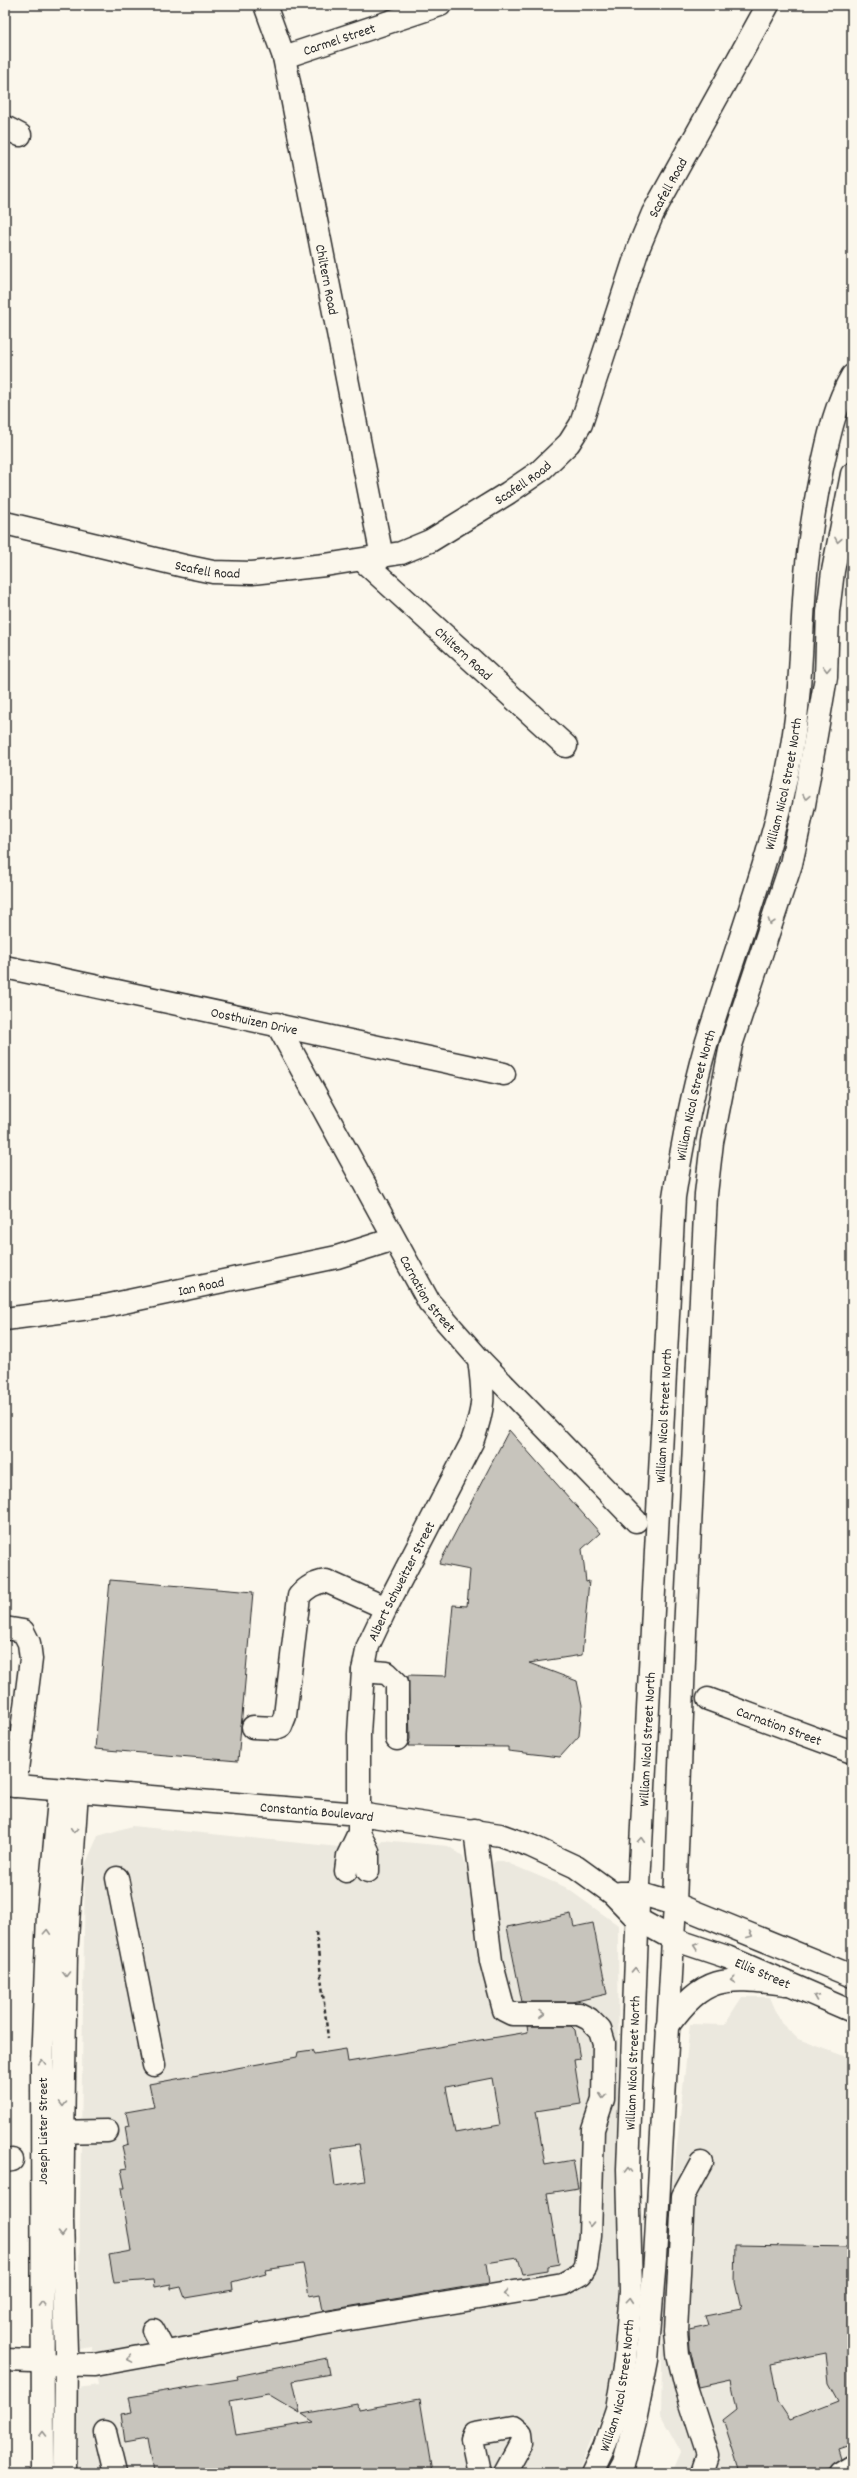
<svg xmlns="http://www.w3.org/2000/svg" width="857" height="2478" font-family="Dekko,sans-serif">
<rect width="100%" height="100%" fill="#fbf7ec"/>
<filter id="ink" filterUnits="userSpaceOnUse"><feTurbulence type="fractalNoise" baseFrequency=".025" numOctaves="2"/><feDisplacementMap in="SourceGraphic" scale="8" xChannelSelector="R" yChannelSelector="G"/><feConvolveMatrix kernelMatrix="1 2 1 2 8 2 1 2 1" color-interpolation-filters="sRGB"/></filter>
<g filter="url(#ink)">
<g fill="#ebe8de" fill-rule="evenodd">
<path d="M132,1826L339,1847L348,1855H375L382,1840L448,1846L463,1856L469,1878L479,1877L496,1861H503L565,1887L618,1925L620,2306L610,2396L577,2473H432L420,2400L317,2421L203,2441L234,2423L227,2381L129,2397L132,2412L121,2414L125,2441L181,2432L185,2445L149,2452L153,2473H77L78,2388L98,2385L92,2347L78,2349L85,1865L98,1836ZM354,1860L363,1879L353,1878ZM571,1914L574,1927L593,1923L607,1994L572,2001L574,2009L557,2012L555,2002L523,2008L507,1927ZM327,2359L330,2374L293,2381L296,2395L268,2394L242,2399L237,2376Z"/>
<path d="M742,1997H770L781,2023L798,2039L852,2059V2473H672L681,2452L661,2416L664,2265L690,2024L724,2025Z"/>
</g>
<g fill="#c7c4bc" stroke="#2b2b2b" fill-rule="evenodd">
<path d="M509,1430L600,1533L582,1549L586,1582L589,1581L582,1655L529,1663L577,1681L582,1705L579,1736L560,1757L508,1751V1747L408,1746L410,1739L408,1675L446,1676L453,1605L467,1606L470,1570L439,1564Z"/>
<path d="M110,1580L253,1592L238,1761L95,1749Z"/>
<path d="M571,1914L574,1927L593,1923L607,1994L572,2002H522L507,1927Z"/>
<path d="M527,2026H571L575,2030L580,2059L574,2060L581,2104L536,2111L545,2165L573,2160L578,2188L547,2193L559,2264L548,2266V2270L523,2274L518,2258L486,2263L489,2283L323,2311L320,2294L309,2296L303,2264L265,2270L266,2273L232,2282L233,2290L185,2298L181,2287L171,2289V2284L154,2287L153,2280L114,2283L109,2255L131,2251L121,2188H125L121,2169L127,2168L122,2146L128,2144L125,2127L129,2126L126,2112L154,2107L149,2084L297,2057L298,2052L312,2050L314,2054L346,2049L348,2062L528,2032ZM492,2078L500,2125L455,2133L446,2087ZM359,2144L365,2181L335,2186L330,2148Z"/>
<path d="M736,2245L852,2247V2443L837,2448L840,2458L828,2468L812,2473H740L723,2420L737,2409L731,2380L699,2387L690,2349L689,2330L708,2326L705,2316L741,2309L735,2282ZM826,2353L829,2383L839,2401L790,2420L778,2402L771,2364Z"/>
<path d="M327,2358L330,2374L293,2381L300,2413L268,2394L230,2401L236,2435L314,2422L302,2414L357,2404L358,2410L420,2399L432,2473H153L147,2438L125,2442L121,2414L132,2412L129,2397L238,2379L237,2376Z"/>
</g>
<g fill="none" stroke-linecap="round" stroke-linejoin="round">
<defs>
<g id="minor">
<path id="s1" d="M265,5L284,57L382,557"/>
<path id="s2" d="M284,57L440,5"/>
<path d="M5,127L20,135"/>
<path id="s3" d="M5,523L184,566L213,572L252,573L325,565L401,553L430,541L508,493L540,471L569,443L581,424L638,249L653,213L768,5"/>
<path id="s4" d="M362,560L566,746"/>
<path id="s5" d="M5,967L504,1074"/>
<path id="s6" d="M277,1024L429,1302L479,1359L636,1521"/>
<path id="s7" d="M5,1319L105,1306L337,1257L394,1239"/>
<path d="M5,1628L23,1631L29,1643L31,1659L15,1786"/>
<path d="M363,1671L387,1673L397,1683V1739"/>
<path id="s8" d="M708,1699L852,1752"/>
<path d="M253,1727L276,1728L281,1726L285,1716L299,1596C307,1587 314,1583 326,1581L386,1608"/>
<path id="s9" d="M5,1785L359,1814L500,1835L531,1846L576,1867L612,1893L637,1919L673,1939L727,1957L852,2011"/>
<path d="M359,1833L368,1851V1871"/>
<path id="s10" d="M346,1871L348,1856L359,1833V1734L363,1671L368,1646L386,1608L472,1442C485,1406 484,1396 479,1359"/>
<path d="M117,1878L154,2065"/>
<path d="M620,1893H638L675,1904L852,1976"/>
<path d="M48,2132L107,2131"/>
<path d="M5,2161L12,2160"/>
<path d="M701,2163L683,2196L676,2331L678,2354L686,2387L708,2455L702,2473"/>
<path d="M153,2330L165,2353"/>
<path d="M5,2360L32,2361L43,2364L95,2365L326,2323L563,2284L581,2274L586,2266L590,2236L593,2129L603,2099L604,2043L600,2030L589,2019L579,2014H512L504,2010L491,1961L475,1830"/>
<path d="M105,2432L115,2473"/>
<path d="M43,2473L42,2064L48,1915L60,1790"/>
<path d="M65,2473L66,2351L62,2220L64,2073L66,1954L77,1791"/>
<path d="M479,2473L472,2439L474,2434L514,2427L521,2433L522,2442L505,2473"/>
<path d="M839,2473L852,2465"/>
</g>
<g id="major">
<path d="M667,2027C705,1974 724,1977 786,1984"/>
<path id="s11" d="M592,2473L604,2448L617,2410L625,2360L631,2292L628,2169L638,1905L674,1197C682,1146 691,1097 705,1048C735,948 775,850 792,746C801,693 801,639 805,586C808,546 814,507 822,468C829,436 835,405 852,376"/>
<path d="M619,2473L624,2464L635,2421L647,2360L655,2258L675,1904L685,1632L706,1194L712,1142L731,1045L791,864L804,805L826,677L828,612L833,571L852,474"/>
</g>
</defs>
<use href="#minor" stroke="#2b2b2b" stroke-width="25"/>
<use href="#major" stroke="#2b2b2b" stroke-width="25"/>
<path stroke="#2b2b2b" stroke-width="2.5" stroke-dasharray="4 3" stroke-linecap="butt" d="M316,1932L328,2038"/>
<use href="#minor" stroke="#fbf7ec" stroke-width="22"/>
<use href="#major" stroke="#fbf7ec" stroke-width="22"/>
</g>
<defs><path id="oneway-chevron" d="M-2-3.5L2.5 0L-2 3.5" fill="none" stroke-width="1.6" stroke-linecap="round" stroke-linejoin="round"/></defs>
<g stroke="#93918c">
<use href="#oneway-chevron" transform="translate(838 540) rotate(100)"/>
<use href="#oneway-chevron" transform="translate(827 669) rotate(92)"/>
<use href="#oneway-chevron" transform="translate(806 797) rotate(100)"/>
<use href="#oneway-chevron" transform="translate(771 922) rotate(109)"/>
<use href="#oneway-chevron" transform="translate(74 1830) rotate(94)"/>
<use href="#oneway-chevron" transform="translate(641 1840) rotate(-87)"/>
<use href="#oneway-chevron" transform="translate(47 1932) rotate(-87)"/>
<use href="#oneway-chevron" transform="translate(750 1935) rotate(22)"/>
<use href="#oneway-chevron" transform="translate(696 1946) rotate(-162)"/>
<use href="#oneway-chevron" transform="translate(635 1970) rotate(-88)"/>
<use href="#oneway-chevron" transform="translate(66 1974) rotate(90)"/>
<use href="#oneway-chevron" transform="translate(733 1980) rotate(174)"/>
<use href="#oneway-chevron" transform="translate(816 1997) rotate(-158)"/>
<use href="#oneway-chevron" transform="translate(542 2014) rotate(1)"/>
<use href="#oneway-chevron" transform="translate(42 2062) rotate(-89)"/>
<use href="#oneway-chevron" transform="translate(603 2096) rotate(95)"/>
<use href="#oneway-chevron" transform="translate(63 2104) rotate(91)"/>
<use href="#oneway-chevron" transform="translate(628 2170) rotate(-90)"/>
<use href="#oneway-chevron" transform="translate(590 2224) rotate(92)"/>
<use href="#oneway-chevron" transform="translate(62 2234) rotate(88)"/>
<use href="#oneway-chevron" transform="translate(506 2294) rotate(171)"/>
<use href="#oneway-chevron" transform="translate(630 2300) rotate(-85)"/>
<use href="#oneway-chevron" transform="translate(42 2304) rotate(-91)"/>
<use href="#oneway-chevron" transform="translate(130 2359) rotate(170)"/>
<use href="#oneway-chevron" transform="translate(43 2434) rotate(-90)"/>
</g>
</g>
<g text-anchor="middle" stroke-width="3" stroke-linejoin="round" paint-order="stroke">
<g font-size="14" fill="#2b2b2b" stroke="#fbf7ec">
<text dy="5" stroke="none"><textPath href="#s2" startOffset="58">Carmel Street</textPath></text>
<text dy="5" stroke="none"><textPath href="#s3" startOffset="880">Scafell Road</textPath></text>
<text dy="5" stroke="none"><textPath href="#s1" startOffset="282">Chiltern Road</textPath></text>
<text dy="5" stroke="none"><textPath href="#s3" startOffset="544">Scafell Road</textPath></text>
<text dy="5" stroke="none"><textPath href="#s3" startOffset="208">Scafell Road</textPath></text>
<text dy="5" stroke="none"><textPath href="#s4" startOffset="138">Chiltern Road</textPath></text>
<text dy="5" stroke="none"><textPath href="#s11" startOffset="1711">William Nicol Street North</textPath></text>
<text dy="5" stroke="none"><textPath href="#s5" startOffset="255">Oosthuizen Drive</textPath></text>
<text dy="5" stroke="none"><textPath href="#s11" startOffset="1387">William Nicol Street North</textPath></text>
<text dy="5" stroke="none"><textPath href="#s7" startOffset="199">Ian Road</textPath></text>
<text dy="5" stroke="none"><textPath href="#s6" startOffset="309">Carnation Street</textPath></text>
<text dy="5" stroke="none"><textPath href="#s11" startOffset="1064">William Nicol Street North</textPath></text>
<text dy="5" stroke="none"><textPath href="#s10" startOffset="301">Albert Schweitzer Street</textPath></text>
<text dy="5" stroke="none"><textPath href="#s8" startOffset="76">Carnation Street</textPath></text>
<text dy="5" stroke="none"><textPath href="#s11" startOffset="740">William Nicol Street North</textPath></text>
<text dy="5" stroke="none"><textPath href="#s9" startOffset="313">Constantia Boulevard</textPath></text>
<text dy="5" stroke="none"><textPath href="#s9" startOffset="798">Ellis Street</textPath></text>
<text dy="5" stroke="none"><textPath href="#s11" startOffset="416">William Nicol Street North</textPath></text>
<text transform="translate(42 2131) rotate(-90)" y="5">Joseph Lister Street</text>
<text dy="5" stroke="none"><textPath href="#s11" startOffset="92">William Nicol Street North</textPath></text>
</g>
</g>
<rect width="857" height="2478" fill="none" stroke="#fbf7ec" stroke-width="20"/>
<rect x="10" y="10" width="837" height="2458" fill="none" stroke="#2b2b2b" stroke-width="1.5" filter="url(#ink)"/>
</svg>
